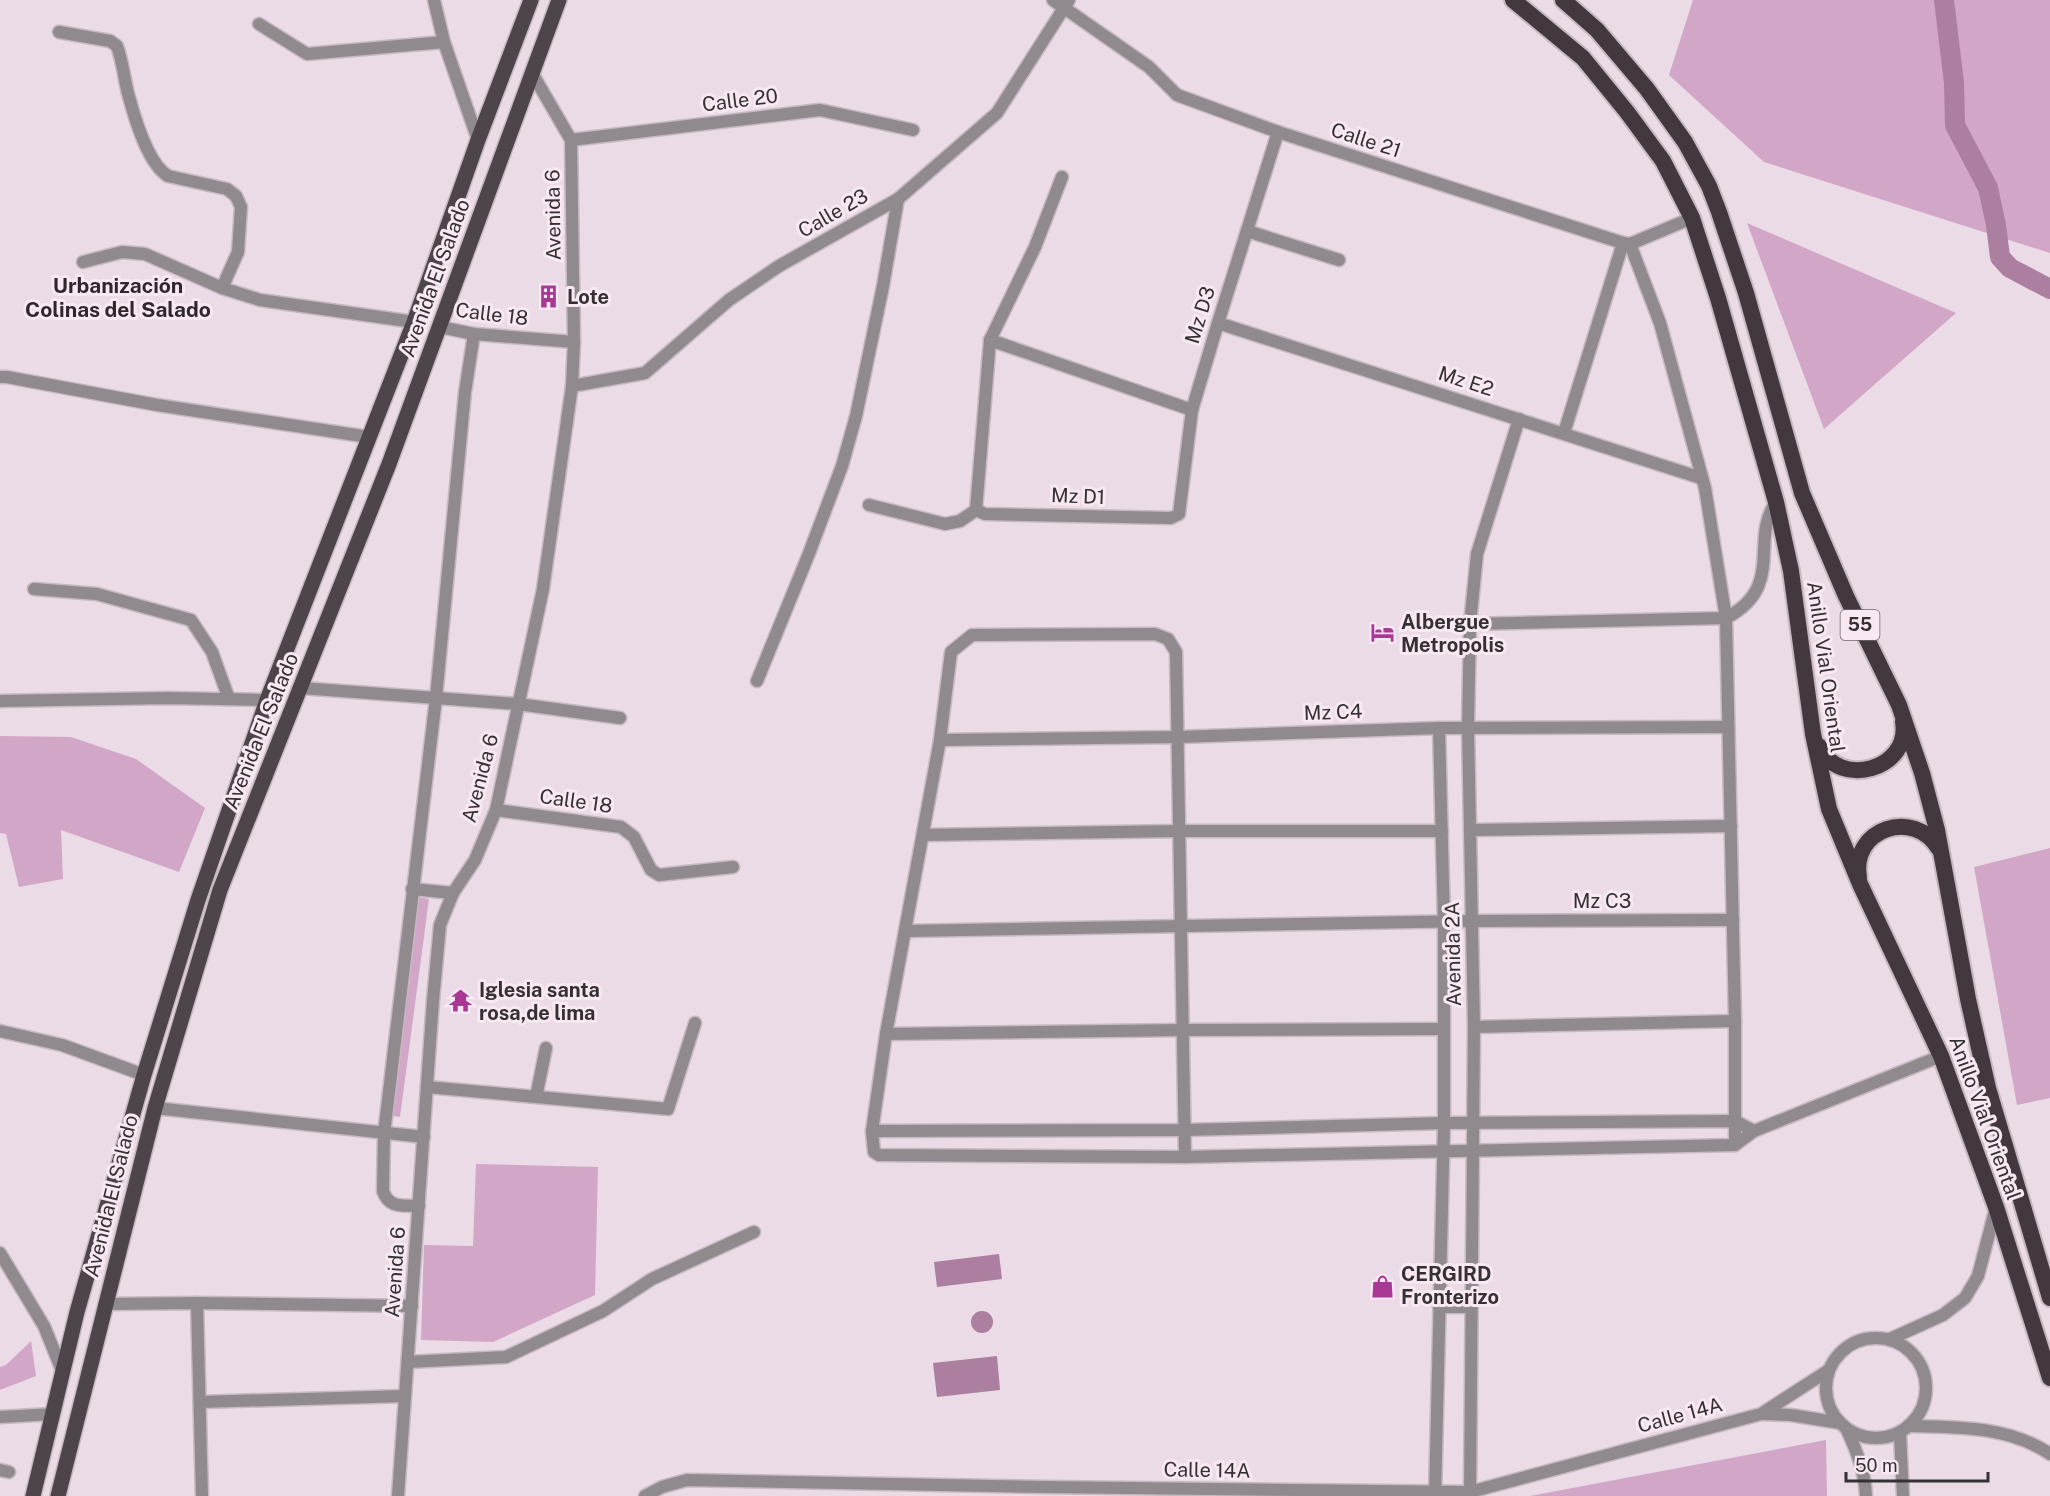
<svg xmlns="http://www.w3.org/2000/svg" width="2050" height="1496" font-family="'Public Sans',sans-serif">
<rect width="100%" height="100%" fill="#eadbe6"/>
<g fill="#d2a6c7">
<path d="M1693,0H2050V253L1764,162L1669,75Z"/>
<path d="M1747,223L1956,313L1824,429Z"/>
<path d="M0,736L71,737L136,759L205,808L179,872L61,830L63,879L19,887L6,834L0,833Z"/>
<path d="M2050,848V1098L2017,1105L1974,867Z"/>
<path d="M417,897L429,899L400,1117L388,1115Z"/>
<path d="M476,1164L598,1167L595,1295L493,1342L421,1340L424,1245L473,1246Z"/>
<path d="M31,1341L36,1376L0,1390V1367L6,1365Z"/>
<path d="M1826,1440L1827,1496H1530Z"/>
</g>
<g fill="#ac7ea0">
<path d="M999,1254L1002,1279L937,1287L934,1262Z"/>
<circle cx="982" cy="1322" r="11"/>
<path d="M997,1356L1000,1390L937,1397L933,1363Z"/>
</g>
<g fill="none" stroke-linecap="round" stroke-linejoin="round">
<path stroke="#ac7ea0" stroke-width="20" d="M1944,0L1954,83L1955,125L1988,188L1996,225L2000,257L2010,268L2050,289"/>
<defs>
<g id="pedestrian">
<path d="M940,740L1178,737"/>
<path d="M1470,830L1731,826"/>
<path d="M923,835L1179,831H1442"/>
<path d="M1474,1027L1735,1021"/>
<path d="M1183,1030L1443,1029"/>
</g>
<g id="minor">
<path d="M434,0L444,42L478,140"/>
<path d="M1053,0L1149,67L1177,95L1278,132L1623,243L1630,244L1692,218"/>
<path d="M259,24L307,54L444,42"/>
<path d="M59,32L110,41L117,46C123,62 124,80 129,97C135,119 148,164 168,176L227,189L236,196L241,207L238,252L222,288"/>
<path d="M571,140L820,110L913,130"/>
<path d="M1247,231L1339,260"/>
<path d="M1630,244L1660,323L1705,488L1726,618L1735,1021V1145"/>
<path d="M83,262L122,252L145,254L222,288L260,300L414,322"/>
<path d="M1218,323L1701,478"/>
<path d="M440,327L474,334L574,342"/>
<path d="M990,340L1192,410"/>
<path d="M0,377H7L157,405L369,437"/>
<path d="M572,386L645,373L729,300L779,266L898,199L997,113L1069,0"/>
<path d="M1564,433L1623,243"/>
<path d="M869,505L945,524L960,521L976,510"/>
<path d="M976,510L985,514L1171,518L1179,514L1192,410L1218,323L1278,132"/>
<path d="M976,510L990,340L1035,247L1062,177"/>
<path d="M34,589L97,594L191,620L212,652L229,699"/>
<path d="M1470,624L1726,618C1786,586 1749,541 1776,502"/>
<path d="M757,681L808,556L842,466L856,416L883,286L898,199"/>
<path d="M301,688L518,704L620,718"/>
<path d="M0,701L168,698L267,700"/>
<path d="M1178,737L1439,728L1727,727"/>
<path d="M496,810L621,827L634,837L651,870L659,875L733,867"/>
<path d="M412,889L453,893"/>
<path d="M905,931L1472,921L1733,920"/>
<path d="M0,1031L62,1045L144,1075"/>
<path d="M886,1034L1183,1030"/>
<path d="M427,1087L668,1109L695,1023"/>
<path d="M536,1097L546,1048"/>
<path d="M155,1108L424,1137"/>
<path d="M872,1131L1184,1130L1444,1123L1735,1121L1754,1131"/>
<path d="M1185,1157L1176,652L1168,639L1155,634L972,635L951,652L940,740L886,1034L872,1131L874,1152L879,1155L1185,1157L1735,1145L1754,1131L1941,1056"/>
<path d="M419,1206C403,1205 389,1209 383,1191L384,1134L436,698L465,392L474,334"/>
<path d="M0,1253L44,1326L63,1373"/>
<path d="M197,1303L202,1496"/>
<path d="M105,1304L197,1303L412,1306"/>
<path d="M1439,1307H1471"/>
<path d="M408,1362L506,1357L603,1311L652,1279L754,1232"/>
<path d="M200,1402L405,1396"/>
<path d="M1762,1414L1791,1415L1840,1423"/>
<path d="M0,1417L53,1414"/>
<path d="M0,1470L9,1472"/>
<path d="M398,1496L433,1000L440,925L453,893L475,860L496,810L543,589L572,386L574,342L571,140L532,73"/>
<path d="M645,1496L662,1487L687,1480L1045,1487L1470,1492L1761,1414L1829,1370"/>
<path d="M1435,1496L1444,1123V922L1439,728"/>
<path d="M1470,1496L1474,1027L1468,728L1470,624L1477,554L1519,419"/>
</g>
<g id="tertiary">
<circle cx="1876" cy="1388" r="50"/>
<path d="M1890,1339L1943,1315L1965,1298L1978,1276L1996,1207"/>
<path d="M1909,1426C1957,1427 2009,1426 2050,1454"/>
<path d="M1847,1430C1857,1452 1865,1472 1866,1496"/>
<path d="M1900,1433L1903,1496"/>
</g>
<g id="primary">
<path d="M33,1496L77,1312L144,1075L198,900L267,700L414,322L478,140L531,0"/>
<path d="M58,1496L155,1108L220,890L389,464L559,0"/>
</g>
<g id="trunk">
<path d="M1513,0L1583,58L1627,112L1663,161L1692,218L1718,298L1776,502L1791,571L1813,734L1829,809L1860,884L1941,1056L1996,1207L2050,1378"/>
<path d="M1563,0L1597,30L1647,89L1685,142L1709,186L1719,212L1746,293L1802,493L1846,596L1899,705L1922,773L1937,830L1968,999L1988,1088L2050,1298"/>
<path d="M1819,746C1839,790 1911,769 1903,722"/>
<path d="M1859,878C1850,829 1914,807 1939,849"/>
</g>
</defs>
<use href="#pedestrian" stroke="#c6b9c2" stroke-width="15"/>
<use href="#minor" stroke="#c6b9c2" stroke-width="15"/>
<use href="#tertiary" stroke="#c6b9c2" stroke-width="15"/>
<use href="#primary" stroke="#c6b9c2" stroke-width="18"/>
<use href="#trunk" stroke="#c6b9c2" stroke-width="20"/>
<use href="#pedestrian" stroke="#908a8e" stroke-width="12"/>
<use href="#minor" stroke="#908a8e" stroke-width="12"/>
<use href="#tertiary" stroke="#908a8e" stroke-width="12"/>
<use href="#primary" stroke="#4e444c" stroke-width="15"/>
<use href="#trunk" stroke="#433840" stroke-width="16"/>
</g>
<defs>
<symbol id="building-bare" viewBox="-9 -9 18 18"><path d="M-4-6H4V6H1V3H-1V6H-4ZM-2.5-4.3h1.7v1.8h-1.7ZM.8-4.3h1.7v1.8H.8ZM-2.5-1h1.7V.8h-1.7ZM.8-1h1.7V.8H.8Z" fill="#a93895" stroke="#f7e8f3" stroke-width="2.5" paint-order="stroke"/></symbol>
<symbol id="hotel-bare" viewBox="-9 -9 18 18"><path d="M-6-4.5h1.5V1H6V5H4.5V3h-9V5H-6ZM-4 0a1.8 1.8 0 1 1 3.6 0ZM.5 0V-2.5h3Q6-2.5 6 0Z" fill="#a93895" stroke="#f7e8f3" stroke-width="2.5" paint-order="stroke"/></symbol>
<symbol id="temple-bare" viewBox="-9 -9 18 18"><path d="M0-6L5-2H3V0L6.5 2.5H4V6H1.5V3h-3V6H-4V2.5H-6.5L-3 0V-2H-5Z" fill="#a93895" stroke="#f7e8f3" stroke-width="2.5" paint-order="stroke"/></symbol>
<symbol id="shop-bare" viewBox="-9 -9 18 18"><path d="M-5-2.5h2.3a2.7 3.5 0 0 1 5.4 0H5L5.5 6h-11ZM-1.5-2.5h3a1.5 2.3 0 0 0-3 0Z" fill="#a93895" stroke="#f7e8f3" stroke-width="2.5" paint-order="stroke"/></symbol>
</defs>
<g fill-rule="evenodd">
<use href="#building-bare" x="532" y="280" width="33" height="33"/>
<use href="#hotel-bare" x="1366" y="616" width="33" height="33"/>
<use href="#temple-bare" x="444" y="984" width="33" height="33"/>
<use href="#shop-bare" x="1366" y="1270" width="33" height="33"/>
</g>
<g text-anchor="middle" stroke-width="6" stroke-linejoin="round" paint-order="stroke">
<rect fill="#f7e8f3" stroke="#6f676d" stroke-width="1.5" x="1840.5" y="610" width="39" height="30" rx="4.5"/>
<g font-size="18" font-weight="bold" fill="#353034">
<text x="1860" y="631">55</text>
</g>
<g font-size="20" fill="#353034" stroke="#f7e8f3">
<text transform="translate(740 100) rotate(-7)" y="7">Calle 20</text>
<text transform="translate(1366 140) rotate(18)" y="7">Calle 21</text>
<text transform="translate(833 213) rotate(-30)" y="7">Calle 23</text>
<text transform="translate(553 215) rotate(-91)" y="7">Avenida 6</text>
<text transform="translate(435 278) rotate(-70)" y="7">Avenida El Salado</text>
<text transform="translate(492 314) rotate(7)" y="7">Calle 18</text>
<text transform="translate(1200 315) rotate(-73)" y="7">Mz D3</text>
<text transform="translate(1466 381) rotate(18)" y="7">Mz E2</text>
<text transform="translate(1078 496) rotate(2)" y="7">Mz D1</text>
<text transform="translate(1826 667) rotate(82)" y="7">Anillo Vial Oriental</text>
<text transform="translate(1333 712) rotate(-2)" y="7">Mz C4</text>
<text transform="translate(261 731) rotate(-68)" y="7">Avenida El Salado</text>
<text transform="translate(480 778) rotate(-75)" y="7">Avenida 6</text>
<text transform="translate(576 801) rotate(8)" y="7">Calle 18</text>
<text x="1602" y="908">Mz C3</text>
<text transform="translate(1453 954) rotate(-91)" y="7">Avenida 2A</text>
<text transform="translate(1985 1118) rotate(70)" y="7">Anillo Vial Oriental</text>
<text transform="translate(111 1196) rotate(-76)" y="7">Avenida El Salado</text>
<text transform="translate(395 1272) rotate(-86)" y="7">Avenida 6</text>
<text transform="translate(1680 1415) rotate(-15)" y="7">Calle 14A</text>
<text transform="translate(1207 1470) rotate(1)" y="7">Calle 14A</text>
</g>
<g font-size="20" font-weight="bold" fill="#353034" stroke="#f7e8f3" text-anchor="start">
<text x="567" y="304">Lote</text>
<text x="1401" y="629">Albergue<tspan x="1401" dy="23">Metropolis</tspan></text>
<text x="479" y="997">Iglesia santa<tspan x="479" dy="23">rosa,de lima</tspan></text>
<text x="1401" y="1281">CERGIRD<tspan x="1401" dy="23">Fronterizo</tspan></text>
</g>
<g font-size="21" font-weight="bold" fill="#31262e" stroke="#f7e8f3">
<text x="118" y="293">Urbanización<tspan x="118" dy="24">Colinas del Salado</tspan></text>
</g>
</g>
<path d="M1846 1472v9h142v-9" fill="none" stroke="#353034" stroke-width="3"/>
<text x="1855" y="1472" font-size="18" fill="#353034" stroke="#f7e8f3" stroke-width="4.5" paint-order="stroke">50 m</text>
</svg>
